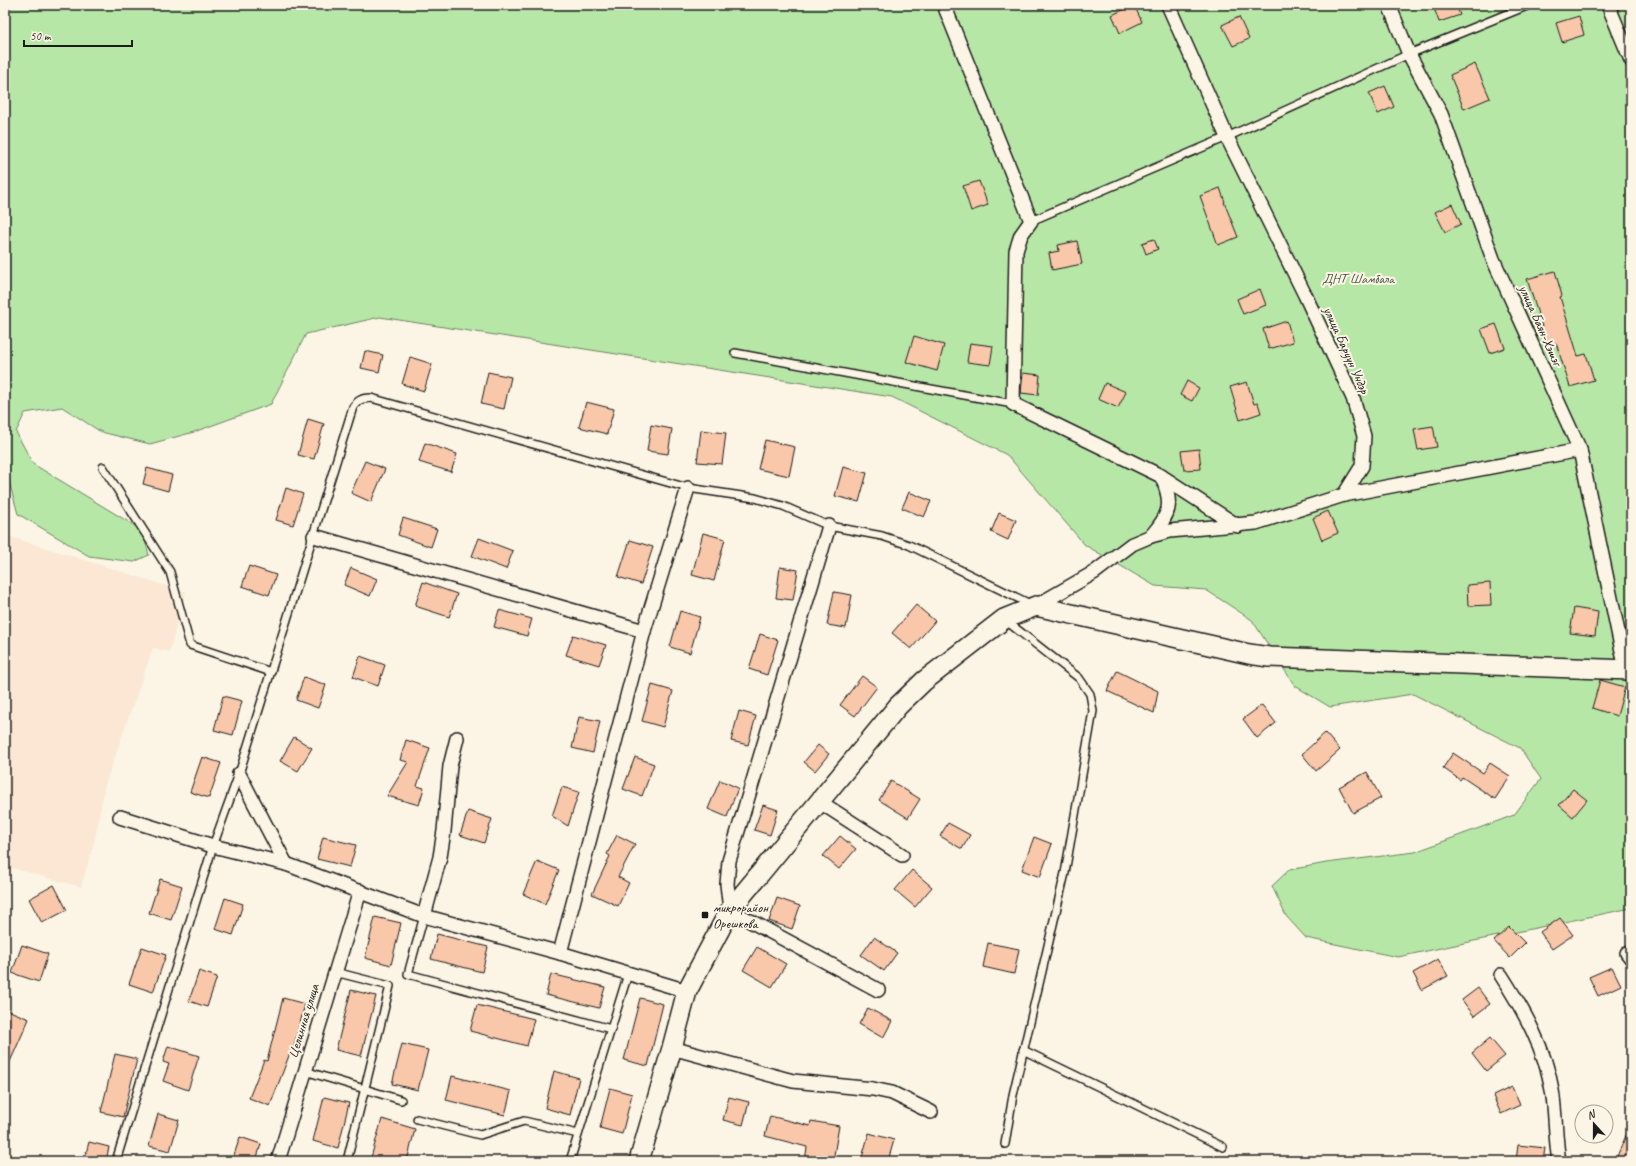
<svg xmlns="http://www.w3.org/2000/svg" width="1636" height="1166" font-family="Caveat,sans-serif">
<rect width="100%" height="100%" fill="#fcf5e5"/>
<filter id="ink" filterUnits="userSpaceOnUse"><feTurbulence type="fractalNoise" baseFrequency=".025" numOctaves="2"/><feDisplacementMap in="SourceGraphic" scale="8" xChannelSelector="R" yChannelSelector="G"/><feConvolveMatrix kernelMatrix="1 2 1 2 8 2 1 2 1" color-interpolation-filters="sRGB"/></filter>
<g filter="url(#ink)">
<path fill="#fbe7d3" d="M5,535L186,592L169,652L153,648L105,785L95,839L81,887L5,866Z"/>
<path fill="#b7e7a7" stroke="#6a8262" d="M5,5H1631V908L1398,957L1306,938L1286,916L1272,886L1289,870L1326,863L1415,852L1514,815L1541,779L1520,748L1413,694L1330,707L1295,686L1252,620L1206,590L1155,586L1085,545L1007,455L892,397L380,317L306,334L271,404L194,432L150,444L101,432L62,407L25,413L16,432L33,464L142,530L149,555L134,562L89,556L18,514L5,467Z"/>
<g fill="#f9c7a9" stroke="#1c1c1c">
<path d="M1134,5L1142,22L1120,33L1112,15Z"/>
<path d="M1433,5H1456L1460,15L1439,22Z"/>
<path d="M1579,16L1584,35L1562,42L1556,23Z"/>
<path d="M1239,17L1249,39L1233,46L1222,25Z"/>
<path d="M1475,64L1490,98L1464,109L1450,75Z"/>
<path d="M1385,86L1394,107L1378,114L1369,93Z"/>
<path d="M979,181L988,205L971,211L963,186Z"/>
<path d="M1220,188L1225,202H1224L1238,237L1218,245L1200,196Z"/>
<path d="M1452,204L1461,224L1445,232L1435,212Z"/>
<path d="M1154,239L1158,249L1146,254L1142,243Z"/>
<path d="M1077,241L1082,264L1052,270L1049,253L1059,251L1058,245Z"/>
<path d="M1555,271L1562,296L1560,297L1578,356L1586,354L1594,380L1570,387L1556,343L1548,346L1527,279Z"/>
<path d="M1260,289L1266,305L1243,314L1237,299Z"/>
<path d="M1287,321L1293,342L1269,349L1263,329Z"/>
<path d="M1496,324L1505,348L1490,353L1481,329Z"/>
<path d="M914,336L944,345L937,371L906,362Z"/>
<path d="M970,343L993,346L990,365L967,362Z"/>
<path d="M365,351L383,355L379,372L361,368Z"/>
<path d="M410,357L432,364L424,391L402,384Z"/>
<path d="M488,372L511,377L504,409L481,404Z"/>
<path d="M1023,373L1040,375L1038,395L1021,393Z"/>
<path d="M1187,381L1199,388L1192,401L1180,395Z"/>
<path d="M1247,382L1254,404L1258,403L1261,413L1240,420L1230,387Z"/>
<path d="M1105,383L1126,392L1118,408L1098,399Z"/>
<path d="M586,402L614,409L607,434L579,427Z"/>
<path d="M308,419L324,424L314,459L298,455Z"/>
<path d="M651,425L672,429L668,454L647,451Z"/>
<path d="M1433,426L1437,447L1418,450L1414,429Z"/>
<path d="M701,430L726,433L722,464L697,462Z"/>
<path d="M765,440L795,447L789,476L758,469Z"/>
<path d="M425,443L457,454L451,472L419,462Z"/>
<path d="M1199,449L1201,469L1184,470L1181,451Z"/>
<path d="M365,461L385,469L371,502L351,493Z"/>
<path d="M843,467L867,473L859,502L835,496Z"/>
<path d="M147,468L172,475L168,491L143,484Z"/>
<path d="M286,488L303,494L293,525L276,520Z"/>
<path d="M909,492L931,501L924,517L902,508Z"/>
<path d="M1328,511L1338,533L1322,540L1313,518Z"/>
<path d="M999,513L1016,520L1008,540L991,532Z"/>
<path d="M403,518L437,529L431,547L398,535Z"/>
<path d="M703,533L725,539L714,581L692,575Z"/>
<path d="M479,538L513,551L506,569L472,556Z"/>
<path d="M630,540L653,547L641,584L618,577Z"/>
<path d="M249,566L276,575L269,595L242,586Z"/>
<path d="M780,567L798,570L793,600L776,598Z"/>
<path d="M351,568L377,579L370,596L344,585Z"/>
<path d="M423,582L457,594L449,617L415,606Z"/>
<path d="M1490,583L1491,605L1468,606L1467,585Z"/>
<path d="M834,592L852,595L846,628L827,625Z"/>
<path d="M916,605L935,621L911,649L892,633Z"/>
<path d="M1574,608L1598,612L1595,636L1570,633Z"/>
<path d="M499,610L532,619L527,636L494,627Z"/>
<path d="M680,611L700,617L690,653L670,647Z"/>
<path d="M760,634L778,640L767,675L749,669Z"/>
<path d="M573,635L606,645L599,665L566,655Z"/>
<path d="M360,656L385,665L378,686L353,677Z"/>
<path d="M1117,671L1158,691L1154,713L1107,691Z"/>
<path d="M862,676L877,687L855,716L840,705Z"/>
<path d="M304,677L326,685L318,708L296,700Z"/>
<path d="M1600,680L1625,687L1617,716L1592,708Z"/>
<path d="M652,685L673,691L663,727L642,721Z"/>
<path d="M223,696L242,701L233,735L214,730Z"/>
<path d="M1262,705L1276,723L1257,738L1243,719Z"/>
<path d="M739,711L756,716L748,745L731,741Z"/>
<path d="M579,717L600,721L593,753L572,748Z"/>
<path d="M1325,733L1340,750L1316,771L1302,754Z"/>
<path d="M294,737L312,748L298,771L280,761Z"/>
<path d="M406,740L430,748L417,786L424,788L419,805L387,796L408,762L400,760Z"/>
<path d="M818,745L829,754L815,771L804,762Z"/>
<path d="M1453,753L1483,773L1490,763L1510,776L1495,799L1462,777L1460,780L1443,768Z"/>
<path d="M202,757L221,763L209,798L190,792Z"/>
<path d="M635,757L654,764L642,796L623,789Z"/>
<path d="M1367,772L1381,798L1353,813L1339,787Z"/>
<path d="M720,780L738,788L727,817L708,809Z"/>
<path d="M891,781L920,799L908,818L879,800Z"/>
<path d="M562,787L579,792L568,826L552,816Z"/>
<path d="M1573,789L1587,800L1573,817L1559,805Z"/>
<path d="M763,805L778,810L770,835L754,830Z"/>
<path d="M468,811L492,819L484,843L460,835Z"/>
<path d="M948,823L970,835L962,849L940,836Z"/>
<path d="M617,835L635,844L618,877L629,883L618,906L592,894L610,856L607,854Z"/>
<path d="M840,836L856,849L839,869L823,856Z"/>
<path d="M323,837L356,845L350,867L317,859Z"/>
<path d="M1034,837L1052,844L1040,877L1022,870Z"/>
<path d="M537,861L559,870L545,904L523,894Z"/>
<path d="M912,870L932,887L915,907L895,890Z"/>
<path d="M160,879L182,886L171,920L149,913Z"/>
<path d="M54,885L67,910L42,923L29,899Z"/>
<path d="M225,898L243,904L233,935L215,929Z"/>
<path d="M777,898L800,906L792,929L769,921Z"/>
<path d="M375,917L401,923L391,965L365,958Z"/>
<path d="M1560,918L1573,935L1552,949L1540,932Z"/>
<path d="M1509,927L1525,943L1510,958L1494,941Z"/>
<path d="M437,934L488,947L482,972L431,959Z"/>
<path d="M874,937L897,953L884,971L861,955Z"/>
<path d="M988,943L1019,949L1014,974L983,967Z"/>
<path d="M22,945L48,954L39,982L12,973Z"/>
<path d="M142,947L166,955L153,992L129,984Z"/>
<path d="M757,947L786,964L772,987L743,970Z"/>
<path d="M1438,959L1448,976L1422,990L1413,973Z"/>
<path d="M1612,967L1621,985L1598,996L1589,977Z"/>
<path d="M199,971L217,977L207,1007L189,1001Z"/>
<path d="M551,974L605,987L599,1008L546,995Z"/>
<path d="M1478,988L1490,1004L1474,1016L1462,1000Z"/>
<path d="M351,990L376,996L361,1056L336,1050Z"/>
<path d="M283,998L305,1004L292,1054L290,1053L270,1106L249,1098L264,1060L267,1061Z"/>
<path d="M640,998L663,1004L648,1066L624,1060Z"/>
<path d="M477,1005L534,1019L527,1046L470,1031Z"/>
<path d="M868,1008L892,1021L883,1038L859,1024Z"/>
<path d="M5,1009L29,1019L5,1073Z"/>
<path d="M1490,1038L1505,1056L1486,1071L1472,1053Z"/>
<path d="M402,1044L428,1050L418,1090L392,1084Z"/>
<path d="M168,1046L199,1056L188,1090L163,1081L169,1064L163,1062Z"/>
<path d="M115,1054L137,1059L123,1117L101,1112Z"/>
<path d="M554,1071L579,1078L570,1115L545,1108Z"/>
<path d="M452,1076L511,1091L505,1115L446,1100Z"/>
<path d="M1512,1087L1520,1105L1501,1114L1493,1096Z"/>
<path d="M610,1088L632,1094L622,1134L600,1128Z"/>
<path d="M324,1097L349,1103L338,1148L313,1141Z"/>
<path d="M729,1097L749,1102L743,1125L723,1120Z"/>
<path d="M158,1114L179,1120L170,1151L149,1146Z"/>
<path d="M770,1116L810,1126L811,1121L839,1126L833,1161H805L807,1147L765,1136Z"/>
<path d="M382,1119L415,1129L407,1161H370Z"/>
<path d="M1631,1124V1161H1615Z"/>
<path d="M869,1133L894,1140L888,1161H861Z"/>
<path d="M240,1137L261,1144L256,1161H232Z"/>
<path d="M89,1142L109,1147L106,1161H84Z"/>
<path d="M1518,1145L1545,1148L1543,1161H1516Z"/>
</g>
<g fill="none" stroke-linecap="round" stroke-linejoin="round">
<defs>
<g id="lane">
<path d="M1031,221L1227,137L1409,54L1529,5"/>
<path d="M735,353L1013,404"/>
<path d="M103,467L170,572L190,645L271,672"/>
<path d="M424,916L408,974L611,1029"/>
<path d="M335,972L390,986L347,1161"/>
<path d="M1023,1050L1223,1147"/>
<path d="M305,1071L401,1100"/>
<path d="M417,1119L480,1135L524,1121L578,1134"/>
<path d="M1005,1144L1013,1095L1065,873L1093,711L1090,694L1079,678L1005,620"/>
<path d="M116,1161L213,846L239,774L353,407C358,400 362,398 371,398L688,488L755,498L783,506L829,526L882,536L909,545L1032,605"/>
<path d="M570,1161L628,974"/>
</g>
<g id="street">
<path d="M944,5L1031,221L1021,235L1016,251L1013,404L1161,476L1238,526"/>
<path d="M1168,5L1227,137L1305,295L1353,398L1364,436L1362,466L1344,495L1580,450"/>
<path d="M1389,5L1409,54L1441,114L1493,259L1580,450L1626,670"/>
<path d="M1608,5L1631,60"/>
<path d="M829,526L729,861L727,884L730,910L878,990"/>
<path d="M314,536L644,631L560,953"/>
<path d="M1151,536C1170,515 1174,503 1161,476"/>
<path d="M1036,606L1095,572L1132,544L1151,536L1170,531L1256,523L1344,495"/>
<path d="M644,631L688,488"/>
<path d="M239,774L286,864"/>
<path d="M820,802L902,855"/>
<path d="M120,817L213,846L286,864L424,916L560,953L687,991"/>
<path d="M424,916L440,857L444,831L450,766L457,738"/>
<path d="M1627,953L1631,958"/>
<path d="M1501,975C1524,1011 1545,1048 1552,1090C1556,1114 1555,1138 1559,1161"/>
<path d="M672,1048L793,1081L873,1089L892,1093L931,1112"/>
<path d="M278,1161L360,891"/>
</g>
<path id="secondary" d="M639,1161L672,1048L687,991L730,910L898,706L924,681L1004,619L1036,606L1249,654L1269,657L1631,670"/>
</defs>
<use href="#lane" stroke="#1c1c1c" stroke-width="10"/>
<use href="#street" stroke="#1c1c1c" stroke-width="16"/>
<use href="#secondary" stroke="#1c1c1c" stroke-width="22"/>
<use href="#lane" stroke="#fcf5e5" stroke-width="7"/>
<use href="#street" stroke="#fcf5e5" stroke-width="13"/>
<use href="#secondary" stroke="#fcf5e5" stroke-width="19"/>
</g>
</g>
<rect fill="#1c1c1c" stroke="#fcf5e5" stroke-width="1.5" x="701" y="911" width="8" height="8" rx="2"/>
<g text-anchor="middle" stroke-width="4" stroke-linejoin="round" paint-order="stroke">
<g font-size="14" fill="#4a5946" stroke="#fcf5e5">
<text x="1358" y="283">ДНТ Шамбала</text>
</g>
<g font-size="14" fill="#1c1c1c" stroke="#fcf5e5">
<text transform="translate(1541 325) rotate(66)" y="5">улица Баян-Хэшэг</text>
<text transform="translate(1347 350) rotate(66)" y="5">улица Баруун Ундэр</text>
<text transform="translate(303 1021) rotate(-73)" y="5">Целинная улица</text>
</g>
<g font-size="14" fill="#1c1c1c" stroke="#fcf5e5" text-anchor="start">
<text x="713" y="912">микрорайон<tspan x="713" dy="16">Орешкова</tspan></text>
</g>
</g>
<rect width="1636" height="1166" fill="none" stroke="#fcf5e5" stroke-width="20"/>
<rect x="10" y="10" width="1616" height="1146" fill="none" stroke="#1c1c1c" stroke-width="1.5" filter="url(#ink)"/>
<g transform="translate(1594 1124) rotate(339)"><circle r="19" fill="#fcf5e5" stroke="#a29e95"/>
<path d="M0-3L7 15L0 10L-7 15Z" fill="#1c1c1c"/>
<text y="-6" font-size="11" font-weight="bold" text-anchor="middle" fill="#1c1c1c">N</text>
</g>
<path d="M24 40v6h108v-6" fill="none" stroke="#1c1c1c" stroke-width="2"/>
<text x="30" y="40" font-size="12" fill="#1c1c1c" stroke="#fcf5e5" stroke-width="3" paint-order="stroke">50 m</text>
</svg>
